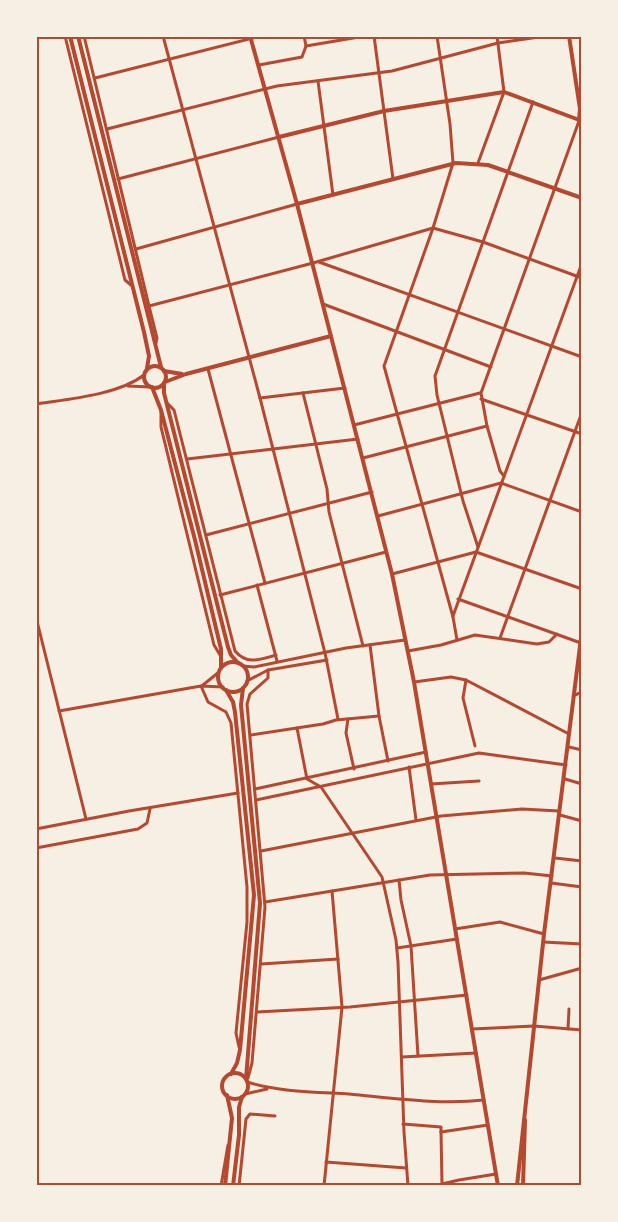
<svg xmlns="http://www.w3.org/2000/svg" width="618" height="1222" font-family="'DejaVu Sans',sans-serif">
<rect width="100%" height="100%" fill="#f6efe4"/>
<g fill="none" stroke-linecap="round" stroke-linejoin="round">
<g stroke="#b5482f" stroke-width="3">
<path d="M65,36L125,280L131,285"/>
<path d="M84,36L149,306L157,338L156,343"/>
<path d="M163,36L260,398L325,653L338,719"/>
<path d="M374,36L393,179"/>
<path d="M437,36L450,124L453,163L433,228L384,366L453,617L457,640"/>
<path d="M306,46L365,36"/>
<path d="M259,65L302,57L306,46L304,36"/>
<path d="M95,78L261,36"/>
<path d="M318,81L333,195"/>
<path d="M107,129L277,86L392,71L498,43L546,36"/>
<path d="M478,163L504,92L497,36"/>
<path d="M118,179L279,137"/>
<path d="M136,249L297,204"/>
<path d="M319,262L582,357"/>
<path d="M323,304L491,367"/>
<path d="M149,306L313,263L433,228L483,242L582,278"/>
<path d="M208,369L265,583"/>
<path d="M128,386L150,387"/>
<path d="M303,393L327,489L329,512L363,646"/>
<path d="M260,398L345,388"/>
<path d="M481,399L582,434"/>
<path d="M167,403L174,410L235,651C247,665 259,660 276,655"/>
<path d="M36,404C68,399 118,395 144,375"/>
<path d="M161,412V427L214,645L220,655"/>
<path d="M354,425L480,393"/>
<path d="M363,458L487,426"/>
<path d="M187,459L358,439"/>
<path d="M504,476L500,471L487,426L481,393L579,121"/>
<path d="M378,516L501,483L582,512"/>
<path d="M206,535L372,492"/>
<path d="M478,547L463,501L437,395L435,376L533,102"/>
<path d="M392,574L476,552L582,589"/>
<path d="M257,585L277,661"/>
<path d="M220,595L386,552"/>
<path d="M458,599L581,643"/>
<path d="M453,616L582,263"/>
<path d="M36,617L86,819"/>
<path d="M500,638L582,412"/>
<path d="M370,645L379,716L388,761"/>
<path d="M408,651L441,645L475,635L537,644L549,642L557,634"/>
<path d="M243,666L254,667L346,648L405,640"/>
<path d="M466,680L463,698L475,746"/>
<path d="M247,681L268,670L327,660"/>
<path d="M414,682L451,677L466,680L569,734"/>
<path d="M203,685L219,672"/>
<path d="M201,686L208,702L226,712L231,723L247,887V922L236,1033L239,1047"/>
<path d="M575,695L582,692"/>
<path d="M59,711L201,686L223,687"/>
<path d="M348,719L346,733L354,769"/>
<path d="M297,728L307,779L321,787L382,877L396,940L398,962L404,1132L408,1186"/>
<path d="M251,735L323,724L336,720L379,716"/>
<path d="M569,747L582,750"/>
<path d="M409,767L416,820"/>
<path d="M565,779L582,784"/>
<path d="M431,784L479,781"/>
<path d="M255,789L426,752"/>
<path d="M256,800L479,753L566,765"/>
<path d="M560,815L582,821"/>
<path d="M36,829L129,811L238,793"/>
<path d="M36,848L138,829L147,823L150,809"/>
<path d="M261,851L441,816L522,809L559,811"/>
<path d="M555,858L582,861"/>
<path d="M399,880L401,900L411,946L418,1056"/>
<path d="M551,883L582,887"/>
<path d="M265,902L430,875L524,873L552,876"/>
<path d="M455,929L500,922L544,934"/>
<path d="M543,942L582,944"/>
<path d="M397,948L457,939"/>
<path d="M261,964L338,959"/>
<path d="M539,980L582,968"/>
<path d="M257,1012L350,1007L467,995"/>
<path d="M472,1029L534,1026L582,1030"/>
<path d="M568,1029L569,1009"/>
<path d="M402,1057L476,1053"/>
<path d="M248,1078L252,1063L265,907L247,704L250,694L268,678V670"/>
<path d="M247,1082C280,1092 315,1092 349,1094C393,1098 440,1105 484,1100"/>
<path d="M245,1094L267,1089"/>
<path d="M403,1124L441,1127V1132"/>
<path d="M441,1132L442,1184"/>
<path d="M441,1132L488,1125"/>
<path d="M326,1162L406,1168"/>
<path d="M442,1184L459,1180L496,1174"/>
<path d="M221,1186L228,1145"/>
<path d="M239,1186L246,1119L250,1114L275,1116"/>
<path d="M324,1186L342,1007L332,891"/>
</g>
<g stroke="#b5482f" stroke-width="4">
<path d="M70,36L144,332L149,356L147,368"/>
<path d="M78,36L161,367"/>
<path d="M569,36L580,109L579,120"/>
<path d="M279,137L384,111L504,92L582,121"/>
<path d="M297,204L456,163L488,165L582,198"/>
<circle cx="155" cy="377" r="11"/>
<path d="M164,371L182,374"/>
<path d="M165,382L186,374L331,336"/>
<path d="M164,383V393L228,647L231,655L238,663"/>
<path d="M152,387L161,410L195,540L221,649V668"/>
<circle cx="233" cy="677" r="15"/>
<path d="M243,688L241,705L260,903L246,1079"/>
<path d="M226,690L233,702L235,712L254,895L240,1050L237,1063L231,1074"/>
<circle cx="235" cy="1086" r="13"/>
<path d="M225,1186L232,1118L227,1095"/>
<path d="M233,1186L239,1135V1107L242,1097"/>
</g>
<g stroke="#b5482f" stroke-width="4">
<path d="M250,36L297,204L392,574L414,682L498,1186"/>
<path d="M517,1186L544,934L582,630"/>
<path d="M523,1186L525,1120"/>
</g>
</g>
<rect width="618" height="1222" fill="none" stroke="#f6efe4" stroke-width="75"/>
<rect x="38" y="38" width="542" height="1146" fill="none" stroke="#b5482f" stroke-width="2"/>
</svg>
